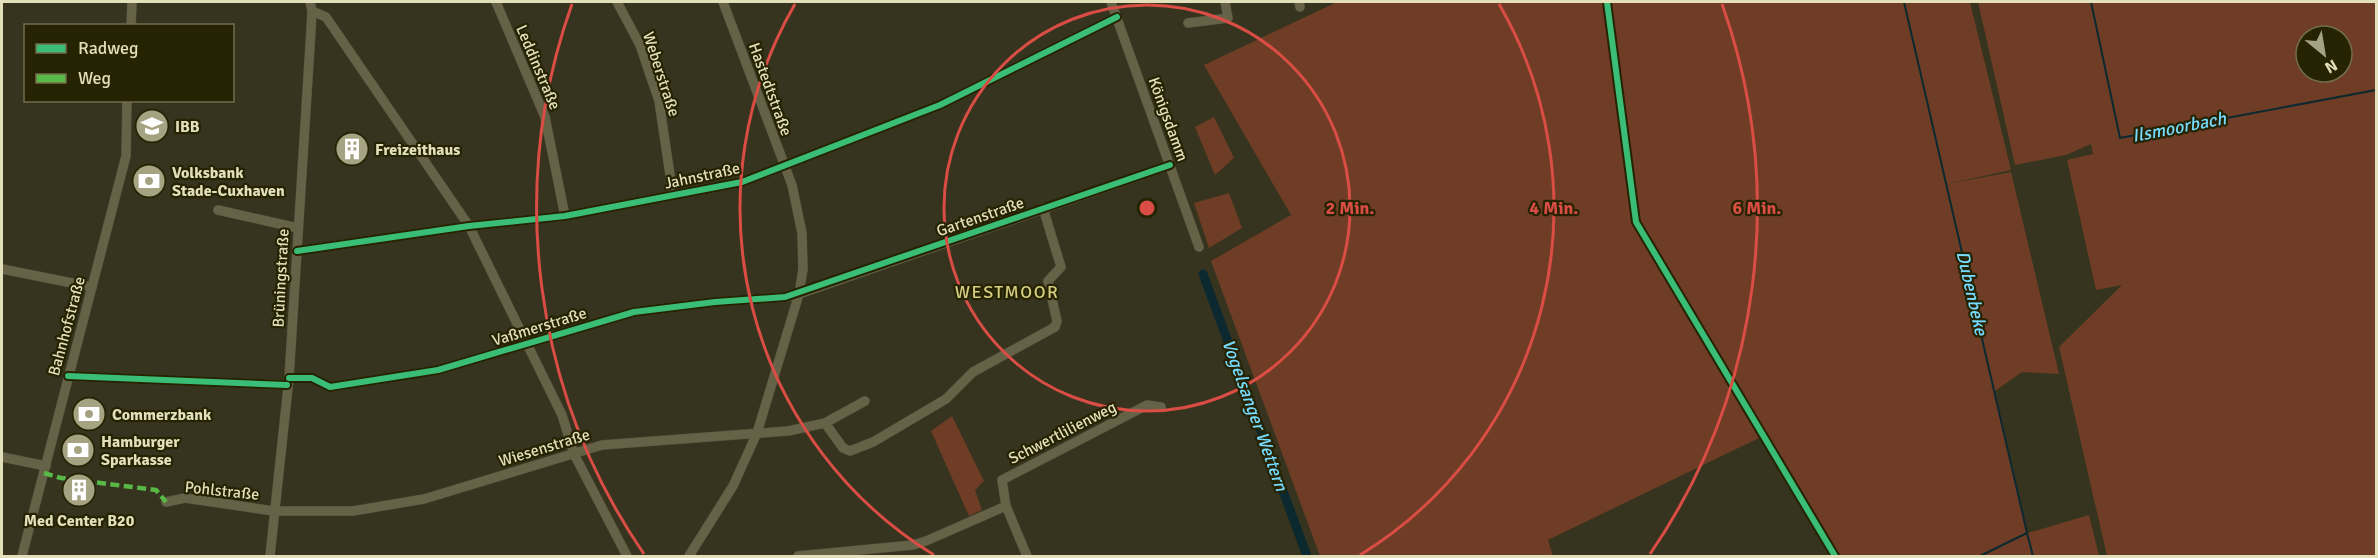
<svg xmlns="http://www.w3.org/2000/svg" width="2378" height="558" font-family="Signika,sans-serif">
<rect width="100%" height="100%" fill="#36341e"/>
<g fill="#6f3d25" fill-rule="evenodd">
<path d="M1337,2H1970L2011,170L1947,184L2011,172L2059,374L2022,372L1995,391L2024,519L2028,533L2089,515L2099,556H1829L1780,456L1759,438L1548,540L1553,556H1320L1211,261L1291,215L1204,65Z"/>
<path d="M1978,2H2376V556H2107L2059,347L2122,285L2096,290L2067,160L2093,154L2091,144L2066,155L2015,165ZM2306,36H2342V72H2306Z"/>
<path d="M1214,117L1234,158L1215,175L1195,127Z"/>
<path d="M1229,193L1242,228L1209,248L1194,203Z"/>
<path d="M952,416L984,481L975,490L982,510L969,516L931,431Z"/>
</g>
<g fill="none" stroke-linecap="round" stroke-linejoin="round">
<g stroke="#0c2930" stroke-width="2">
<path d="M1904,2L2027,533L1980,556"/>
<path d="M2091,2L2120,138L2376,90"/>
<path d="M2027,533L2033,556"/>
</g>
<path stroke="#0c2930" stroke-width="9" d="M1203,274L1307,556"/>
<defs>
<g id="minor">
<path d="M496,2L545,117L565,216"/>
<path d="M617,2L640,45L659,101L673,195"/>
<path d="M1111,2L1199,247"/>
<path d="M1299,2L1300,7"/>
<path d="M312,11L326,17L469,226L562,415L574,454L627,556"/>
<path d="M1188,23L1228,18L1225,2"/>
<path d="M131,26L132,2"/>
<path d="M218,210L298,228"/>
<path d="M297,251L469,226L565,216L742,182L940,105L1117,17"/>
<path d="M2,269L92,287"/>
<path d="M68,376L287,385"/>
<path d="M330,387L438,370L634,312L715,302L785,297L799,294L1170,165"/>
<path d="M825,423L843,448L850,451L873,442L946,399L973,372L1055,327L1057,321L1048,281L1061,267L1043,208"/>
<path d="M2,457L46,466"/>
<path d="M166,502L185,498L274,511H353L424,499L602,445L788,431L825,423L865,401"/>
<path d="M1006,506L1002,480L1147,405L1161,407"/>
<path d="M22,556L126,156L127,100"/>
<path d="M270,556L289,378L311,30L312,11L310,2"/>
<path d="M689,556L733,486L757,433L799,294L803,269L802,233L792,185L723,2"/>
<path d="M798,556L913,545L926,541L1006,506L1027,556"/>
</g>
</defs>
<use href="#minor" stroke="#514f3c" stroke-width="10"/>
<use href="#minor" stroke="#656247" stroke-width="9"/>
<path stroke="#58b947" stroke-width="4.5" stroke-dasharray="9 4.5" stroke-linecap="butt" d="M44,473L61,478L156,490L166,502"/>
<defs>
<g id="cycleway">
<path d="M1607,2L1636,222L1835,556"/>
<path d="M297,251L469,226L565,216L742,182L940,105L1117,17"/>
<path d="M68,376L287,385"/>
<path d="M289,378H312L330,387L438,370L634,312L715,302L785,297L1170,165"/>
</g>
</defs>
<use href="#cycleway" stroke="#262303" stroke-width="10"/>
<use href="#cycleway" stroke="#3abd76" stroke-width="6"/>
</g>
<g fill="none" stroke="#d94d45" stroke-width="3">
<circle cx="1147" cy="208" r="203"/>
<path d="M934 555A407 407 0 0 1 795 4M1499 4A407 407 0 0 1 1360 555"/>
<path d="M644 554A610 610 0 0 1 572 4M1722 4A610 610 0 0 1 1650 554"/>
</g>
<defs>
<symbol id="university-disc" viewBox="-11 -11 22 22"><circle r="9.5" fill="#a6a383" stroke="#262303"/><path d="M0-5L7-2L0 1L-7-2ZM-4 1L0 2.5L4 1V4Q0 6-4 4Z" fill="#fff"/></symbol>
<symbol id="building-disc" viewBox="-11 -11 22 22"><circle r="9.5" fill="#a6a383" stroke="#262303"/><path d="M-4-6H4V6H1V3H-1V6H-4ZM-2.5-4.3h1.7v1.8h-1.7ZM.8-4.3h1.7v1.8H.8ZM-2.5-1h1.7V.8h-1.7ZM.8-1h1.7V.8H.8Z" fill="#fff"/></symbol>
<symbol id="bank-disc" viewBox="-11 -11 22 22"><circle r="9.5" fill="#a6a383" stroke="#262303"/><path d="M-6-4H6V4H-6ZM0-2.3a2.3 2.3 0 1 0 0 4.6a2.3 2.3 0 1 0 0-4.6Z" fill="#fff"/></symbol>
</defs>
<g fill-rule="evenodd">
<use href="#university-disc" x="133" y="107" width="38" height="38"/>
<use href="#building-disc" x="333" y="130" width="38" height="38"/>
<use href="#bank-disc" x="130" y="162" width="38" height="38"/>
<use href="#bank-disc" x="70" y="395" width="38" height="38"/>
<use href="#bank-disc" x="59" y="431" width="38" height="38"/>
<use href="#building-disc" x="60" y="471" width="38" height="38"/>
</g>
<g text-anchor="middle" stroke-width="4.5" stroke-linejoin="round" paint-order="stroke">
<g font-size="16" fill="#e3dfba" stroke="#262303">
<text transform="translate(539 67) rotate(67)" y="6">Leddinstraße</text>
<text transform="translate(662 74) rotate(72)" y="6">Weberstraße</text>
<text transform="translate(771 89) rotate(70)" y="6">Hastedtstraße</text>
<text transform="translate(1169 119) rotate(70)" y="6">Königsdamm</text>
<text transform="translate(702 175) rotate(-12)" y="6">Jahnstraße</text>
<text transform="translate(980 216) rotate(-19)" y="6">Gartenstraße</text>
<text transform="translate(280 278) rotate(-87)" y="6">Brüningstraße</text>
<text transform="translate(66 326) rotate(-75)" y="6">Bahnhofstraße</text>
<text transform="translate(539 326) rotate(-17)" y="6">Vaßmerstraße</text>
<text transform="translate(1062 432) rotate(-27)" y="6">Schwertlilienweg</text>
<text transform="translate(544 447) rotate(-17)" y="6">Wiesenstraße</text>
<text transform="translate(222 490) rotate(6)" y="6">Pohlstraße</text>
</g>
<g font-size="16" font-weight="bold" fill="#e3dfba" stroke="#262303" text-anchor="start">
<text x="175" y="132">IBB</text>
<text x="375" y="155">Freizeithaus</text>
<text x="172" y="178">Volksbank<tspan x="172" dy="18">Stade-Cuxhaven</tspan></text>
<text x="112" y="420">Commerzbank</text>
<text x="101" y="447">Hamburger<tspan x="101" dy="18">Sparkasse</tspan></text>
<text x="79" y="526" text-anchor="middle">Med Center B20</text>
</g>
<g font-size="18" font-style="italic" fill="#76dcff" stroke="#262303">
<text transform="translate(2179 127) rotate(-11)" y="6">Ilsmoorbach</text>
<text transform="translate(1972 293) rotate(77)" y="6">Dubenbeke</text>
<text transform="translate(1255 415) rotate(70)" y="6">Vogelsanger Wettern</text>
</g>
<g font-size="18" letter-spacing="1.5" fill="#d5cd80" stroke="#262303">
<text x="1007" y="298">WESTMOOR</text>
</g>
</g>
<circle cx="1147" cy="208" r="9" fill="#d94d45" stroke="#262303" stroke-width="3"/>
<g font-size="18" text-anchor="middle" font-weight="bold" fill="#d94d45" stroke="#262303" stroke-width="4.5" stroke-linejoin="round" paint-order="stroke">
<text x="1350" y="214">2 Min.</text>
<text x="1554" y="214">4 Min.</text>
<text x="1757" y="214">6 Min.</text>
</g>
<rect width="2378" height="558" fill="none" stroke="#e3dfba" stroke-width="6"/>
<rect x="24" y="24" width="210" height="78" fill="#262303" stroke="#726e4c" stroke-width="1.5"/>
<rect x="36" y="44" width="30" height="9" fill="#3abd76" stroke="#726e4c" stroke-width="1.5"/>
<text x="78" y="54" font-size="18" fill="#e3dfba">Radweg</text>
<rect x="36" y="74" width="30" height="9" fill="#58b947" stroke="#726e4c" stroke-width="1.5"/>
<text x="78" y="84" font-size="18" fill="#e3dfba">Weg</text>
<g transform="translate(2324 54) rotate(150)"><circle r="28" fill="#262303" stroke="#726e4c" stroke-width="1.5"/>
<path d="M0-4.5L10 22L0 15L-10 22Z" fill="#a6a383"/>
<text y="-9" font-size="16" font-weight="bold" text-anchor="middle" fill="#e3dfba">N</text>
</g>
</svg>
